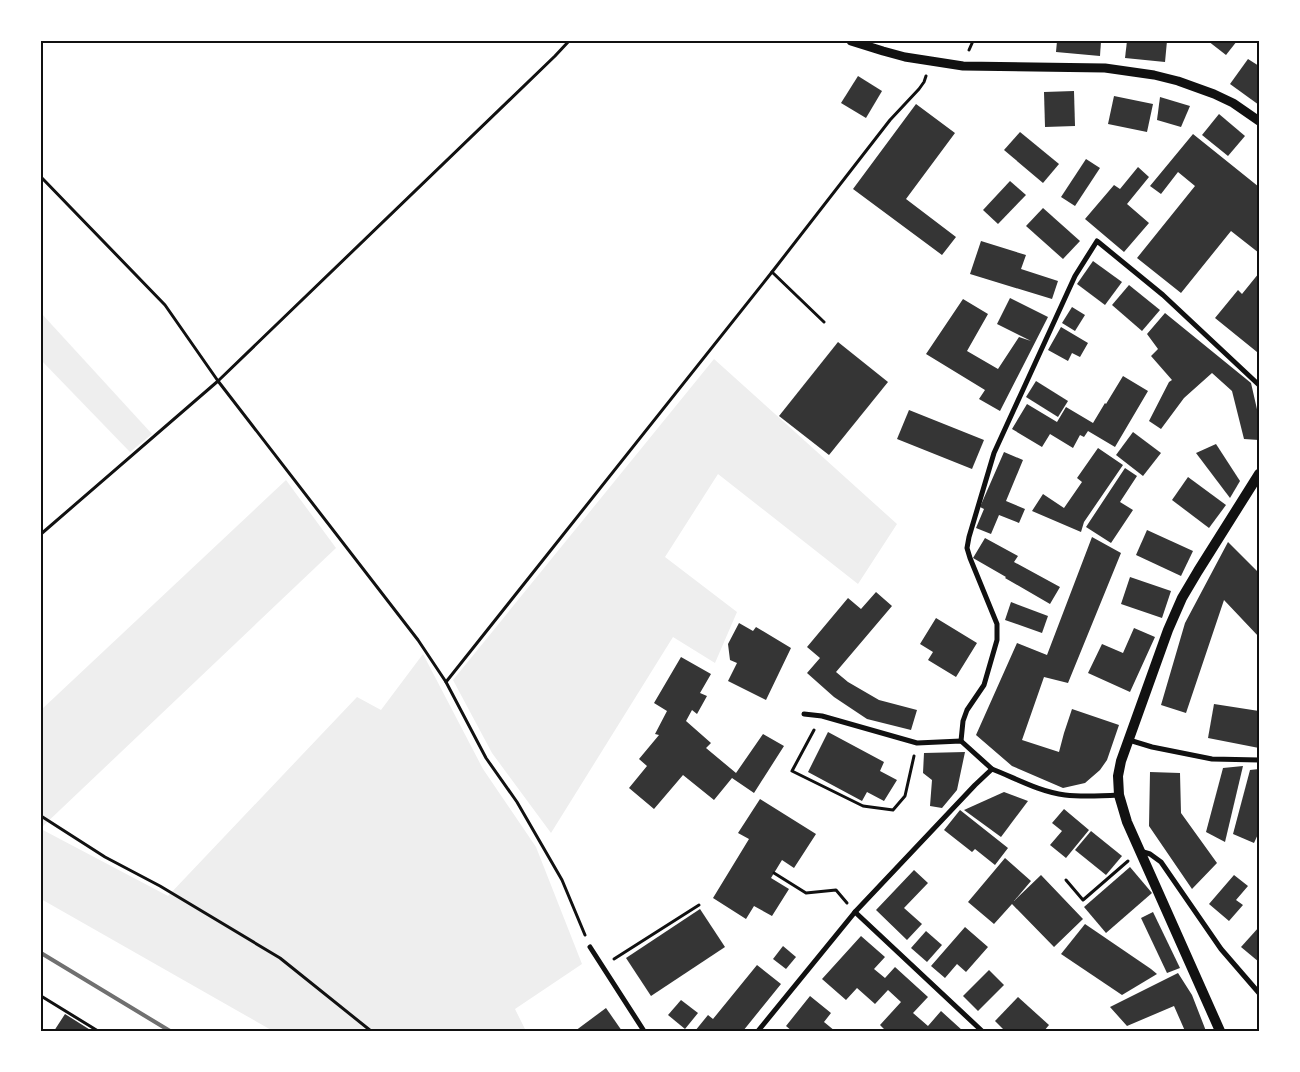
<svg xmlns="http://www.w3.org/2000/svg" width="1300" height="1072" font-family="Manrope,sans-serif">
<rect width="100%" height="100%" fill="#fff"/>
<g fill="#eee">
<path d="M41,313L152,434L130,452L41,360Z"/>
<path d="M714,359L897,524L858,584L718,474L665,557L737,612L715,663L673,637L551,833L492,753L453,680Z"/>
<path d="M286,480L336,548L41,828V710Z"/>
<path d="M423,654L483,769L536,847L582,964L515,1009L526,1031H273L41,899V829L168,896L357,697L381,710Z"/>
</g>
<g fill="#353535">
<path d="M1057,41H1101L1100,56L1056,52Z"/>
<path d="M1127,41H1167L1165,62L1125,58Z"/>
<path d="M1208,41H1237L1226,55Z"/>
<path d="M1248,59L1259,66V105L1230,84Z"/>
<path d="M858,76L882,91L866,118L841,103Z"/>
<path d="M1074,91L1075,126L1045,127L1044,92Z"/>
<path d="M1114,96L1153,104L1147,132L1108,124Z"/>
<path d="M1160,97L1190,106L1181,127L1157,120Z"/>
<path d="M916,104L955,133L906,199L956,237L942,255L853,189Z"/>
<path d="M1219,114L1245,136L1228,156L1202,135Z"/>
<path d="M1020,132L1059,164L1043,183L1004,150Z"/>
<path d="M1193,134L1259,187V253L1231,231L1181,293L1137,258L1195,186L1178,172L1161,194L1150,186Z"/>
<path d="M1086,159L1100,168L1075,206L1061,197Z"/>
<path d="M1138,167L1149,177L1127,204L1149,223L1124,252L1085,219L1114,185L1120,189Z"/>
<path d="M1010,181L1026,195L998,224L983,210Z"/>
<path d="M1043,208L1080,241L1063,259L1026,226Z"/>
<path d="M981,241L1026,255L1021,269L1058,281L1052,299L970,274Z"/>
<path d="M1093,261L1122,282L1105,305L1077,284Z"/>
<path d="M1259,273V350L1257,352L1215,318L1238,290L1242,294Z"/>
<path d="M1129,285L1160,310L1142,331L1112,305Z"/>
<path d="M1010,298L1048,317L1000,411L979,399L985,390L926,354L963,299L988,314L967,351L998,369L1019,337L1031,341L997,324Z"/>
<path d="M1072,307L1085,315L1075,331L1062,323Z"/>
<path d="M1165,313L1251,383L1259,418V440L1244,439L1232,391L1212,373L1184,398L1161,429L1149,421L1169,382L1172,380L1151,356L1158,349L1147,334Z"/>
<path d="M1061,327L1088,343L1080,357L1072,353L1068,361L1048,350Z"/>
<path d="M838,342L888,382L829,455L779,416Z"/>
<path d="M1123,376L1148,391L1115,447L1088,431L1084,437L1080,435L1073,448L1050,434L1042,447L1012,429L1027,404L1057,422L1066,407L1093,423L1105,403L1106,404Z"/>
<path d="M1036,381L1068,401L1058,417L1026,397Z"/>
<path d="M909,410L984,440L972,469L897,439Z"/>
<path d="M1133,432L1161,453L1143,476L1116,455Z"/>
<path d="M1216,444L1240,481L1230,498L1196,453Z"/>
<path d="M1098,448L1123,465L1084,522L1081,532L1032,511L1043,494L1064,508L1082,482L1077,478Z"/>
<path d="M1004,452L1023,460L1006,501L1025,509L1019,523L999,515L991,534L976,528L984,509L980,507Z"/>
<path d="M1125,468L1137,476L1120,502L1133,510L1111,543L1086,527Z"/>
<path d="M1188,477L1226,505L1209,528L1172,500Z"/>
<path d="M1147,530L1193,551L1181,576L1136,555Z"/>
<path d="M1092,537L1121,553L1068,683L1044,677L1022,740L1059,752L1064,733L1072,709L1119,725L1107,760L1100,770L1085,783L1063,788L1012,766L976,735L1017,643L1047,655Z"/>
<path d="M985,538L1018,556L1014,562L1060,587L1050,604L1005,578L1006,577L973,558Z"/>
<path d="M1228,542L1259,573V637L1224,600L1186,713L1161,705L1185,623Z"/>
<path d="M1130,577L1171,591L1162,618L1121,604Z"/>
<path d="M876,592L892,606L836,672L848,682L879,700L917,710L911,730L867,719L834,697L807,673L820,658L807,647L848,598L861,609Z"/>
<path d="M1011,602L1048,616L1042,633L1005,620Z"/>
<path d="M936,618L977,643L956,677L928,660L933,652L920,644Z"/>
<path d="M739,623L753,631L756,627L791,648L766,700L728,681L737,663L730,660L728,644Z"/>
<path d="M1134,628L1155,637L1130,692L1088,673L1102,644L1123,653Z"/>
<path d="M681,657L711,674L700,693L707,696L697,714L692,710L686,721L711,743L706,748L736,773L763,734L784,746L754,793L732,778L714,800L683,775L654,809L629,788L647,766L639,759L659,735L655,734L667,711L654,703Z"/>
<path d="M1214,704L1259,711V748L1208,738Z"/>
<path d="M828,732L884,762L880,771L897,780L884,801L867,792L862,801L808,772Z"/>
<path d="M965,752L957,790L942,808L930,806L932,780L923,773L924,753Z"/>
<path d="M1243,766L1225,842L1206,832L1223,768Z"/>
<path d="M1259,769V832L1254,843L1233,834L1250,770Z"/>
<path d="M1150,772L1180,773L1181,813L1217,863L1192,889L1149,826Z"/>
<path d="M1004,792L1028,801L1001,837L964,810Z"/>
<path d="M760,799L816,834L794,868L782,860L771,878L789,889L772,916L754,906L746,919L713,898L749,839L738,833Z"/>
<path d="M1064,809L1089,830L1066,858L1050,845L1062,831L1052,823Z"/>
<path d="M960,810L1008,848L995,865L975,849L972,852L944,830Z"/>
<path d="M1091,831L1122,856L1106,875L1075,850Z"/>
<path d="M1005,858L1031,881L1014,901L1041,875L1083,919L1054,947L1012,904L994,924L968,902Z"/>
<path d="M1130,867L1152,893L1106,933L1084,907Z"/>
<path d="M914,870L928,883L904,908L922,924L907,940L876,910Z"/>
<path d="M1234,875L1248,886L1236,900L1243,905L1229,921L1209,904Z"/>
<path d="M700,909L725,947L651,996L626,958Z"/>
<path d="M1153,912L1180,968L1167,973L1141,918Z"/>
<path d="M1085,924L1151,969L1157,974L1122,995L1061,954Z"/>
<path d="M965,927L988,947L966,972L957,964L945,978L931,966Z"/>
<path d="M1259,927V962L1241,947Z"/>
<path d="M926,931L942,945L927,962L911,948Z"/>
<path d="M861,936L885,957L874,969L885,978L895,967L928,997L913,1013L928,1026L941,1011L963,1031H886L880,1025L901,1002L888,990L875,1004L857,988L846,1000L822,979Z"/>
<path d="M783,946L796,957L786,969L773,959Z"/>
<path d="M757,965L781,984L743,1031H695L708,1015L713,1019Z"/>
<path d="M989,970L1004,985L978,1011L963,996Z"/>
<path d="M1178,973L1192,995L1206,1031H1185L1174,1006L1127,1026L1110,1007Z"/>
<path d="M810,996L831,1013L824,1022L835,1031H792L786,1026Z"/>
<path d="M1018,997L1049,1025L1044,1031H1005L995,1021Z"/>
<path d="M681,1000L698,1013L685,1029L668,1015Z"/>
<path d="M606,1008L622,1031H575Z"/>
<path d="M65,1014L84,1026L92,1031H54Z"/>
</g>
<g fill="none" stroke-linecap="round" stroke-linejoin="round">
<g stroke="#111" stroke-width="3">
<path d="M969,50L973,41"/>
<path d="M41,177L165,305L218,381L418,640L446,682L486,758L517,802L562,880L585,935"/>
<path d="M824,322L772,272L890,120L919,89L924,82L926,76"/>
<path d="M41,534L218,381L555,56L569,41"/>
<path d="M446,682L772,272"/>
<path d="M814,730L792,771L863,806L893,810L905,796L914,756"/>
<path d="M41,816L105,857L160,886L280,958L371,1031"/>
<path d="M774,873L806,893L836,890L847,903"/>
<path d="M1066,880L1083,900L1128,861"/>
<path d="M614,959L699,905"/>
<path d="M41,996L98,1031"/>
</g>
<g stroke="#111" stroke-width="5">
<path d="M804,714L822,716L917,743L961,741L992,769"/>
<path d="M1129,740L1152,747L1212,759L1259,760"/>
<path d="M961,741L963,721L967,710L984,685L997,640V624L970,558L967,548L969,537L994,453L1075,276L1097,241L1163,295L1259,385"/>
<path d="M1140,851L1150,854L1161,862L1221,949L1259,993"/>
<path d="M855,912L982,1031"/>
<path d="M590,947L644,1031"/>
<path d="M758,1031L855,912L975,785L992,769C1015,778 1040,792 1065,795C1082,797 1101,796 1119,795"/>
</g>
<path stroke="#111" stroke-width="9" d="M851,41L883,51L905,57L963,66L1105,68L1154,75L1178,81L1214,94L1233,103L1259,121"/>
<path stroke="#111" stroke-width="10" d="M1220,1031L1127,822L1119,795L1118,776L1121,761L1168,630L1182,598L1198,571L1259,474"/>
<path stroke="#707070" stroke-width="4" d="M41,953L170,1031"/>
</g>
<rect width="1300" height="1072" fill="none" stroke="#ffffff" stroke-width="85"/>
<rect x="42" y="42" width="1216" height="988" fill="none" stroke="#111" stroke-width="2"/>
</svg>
